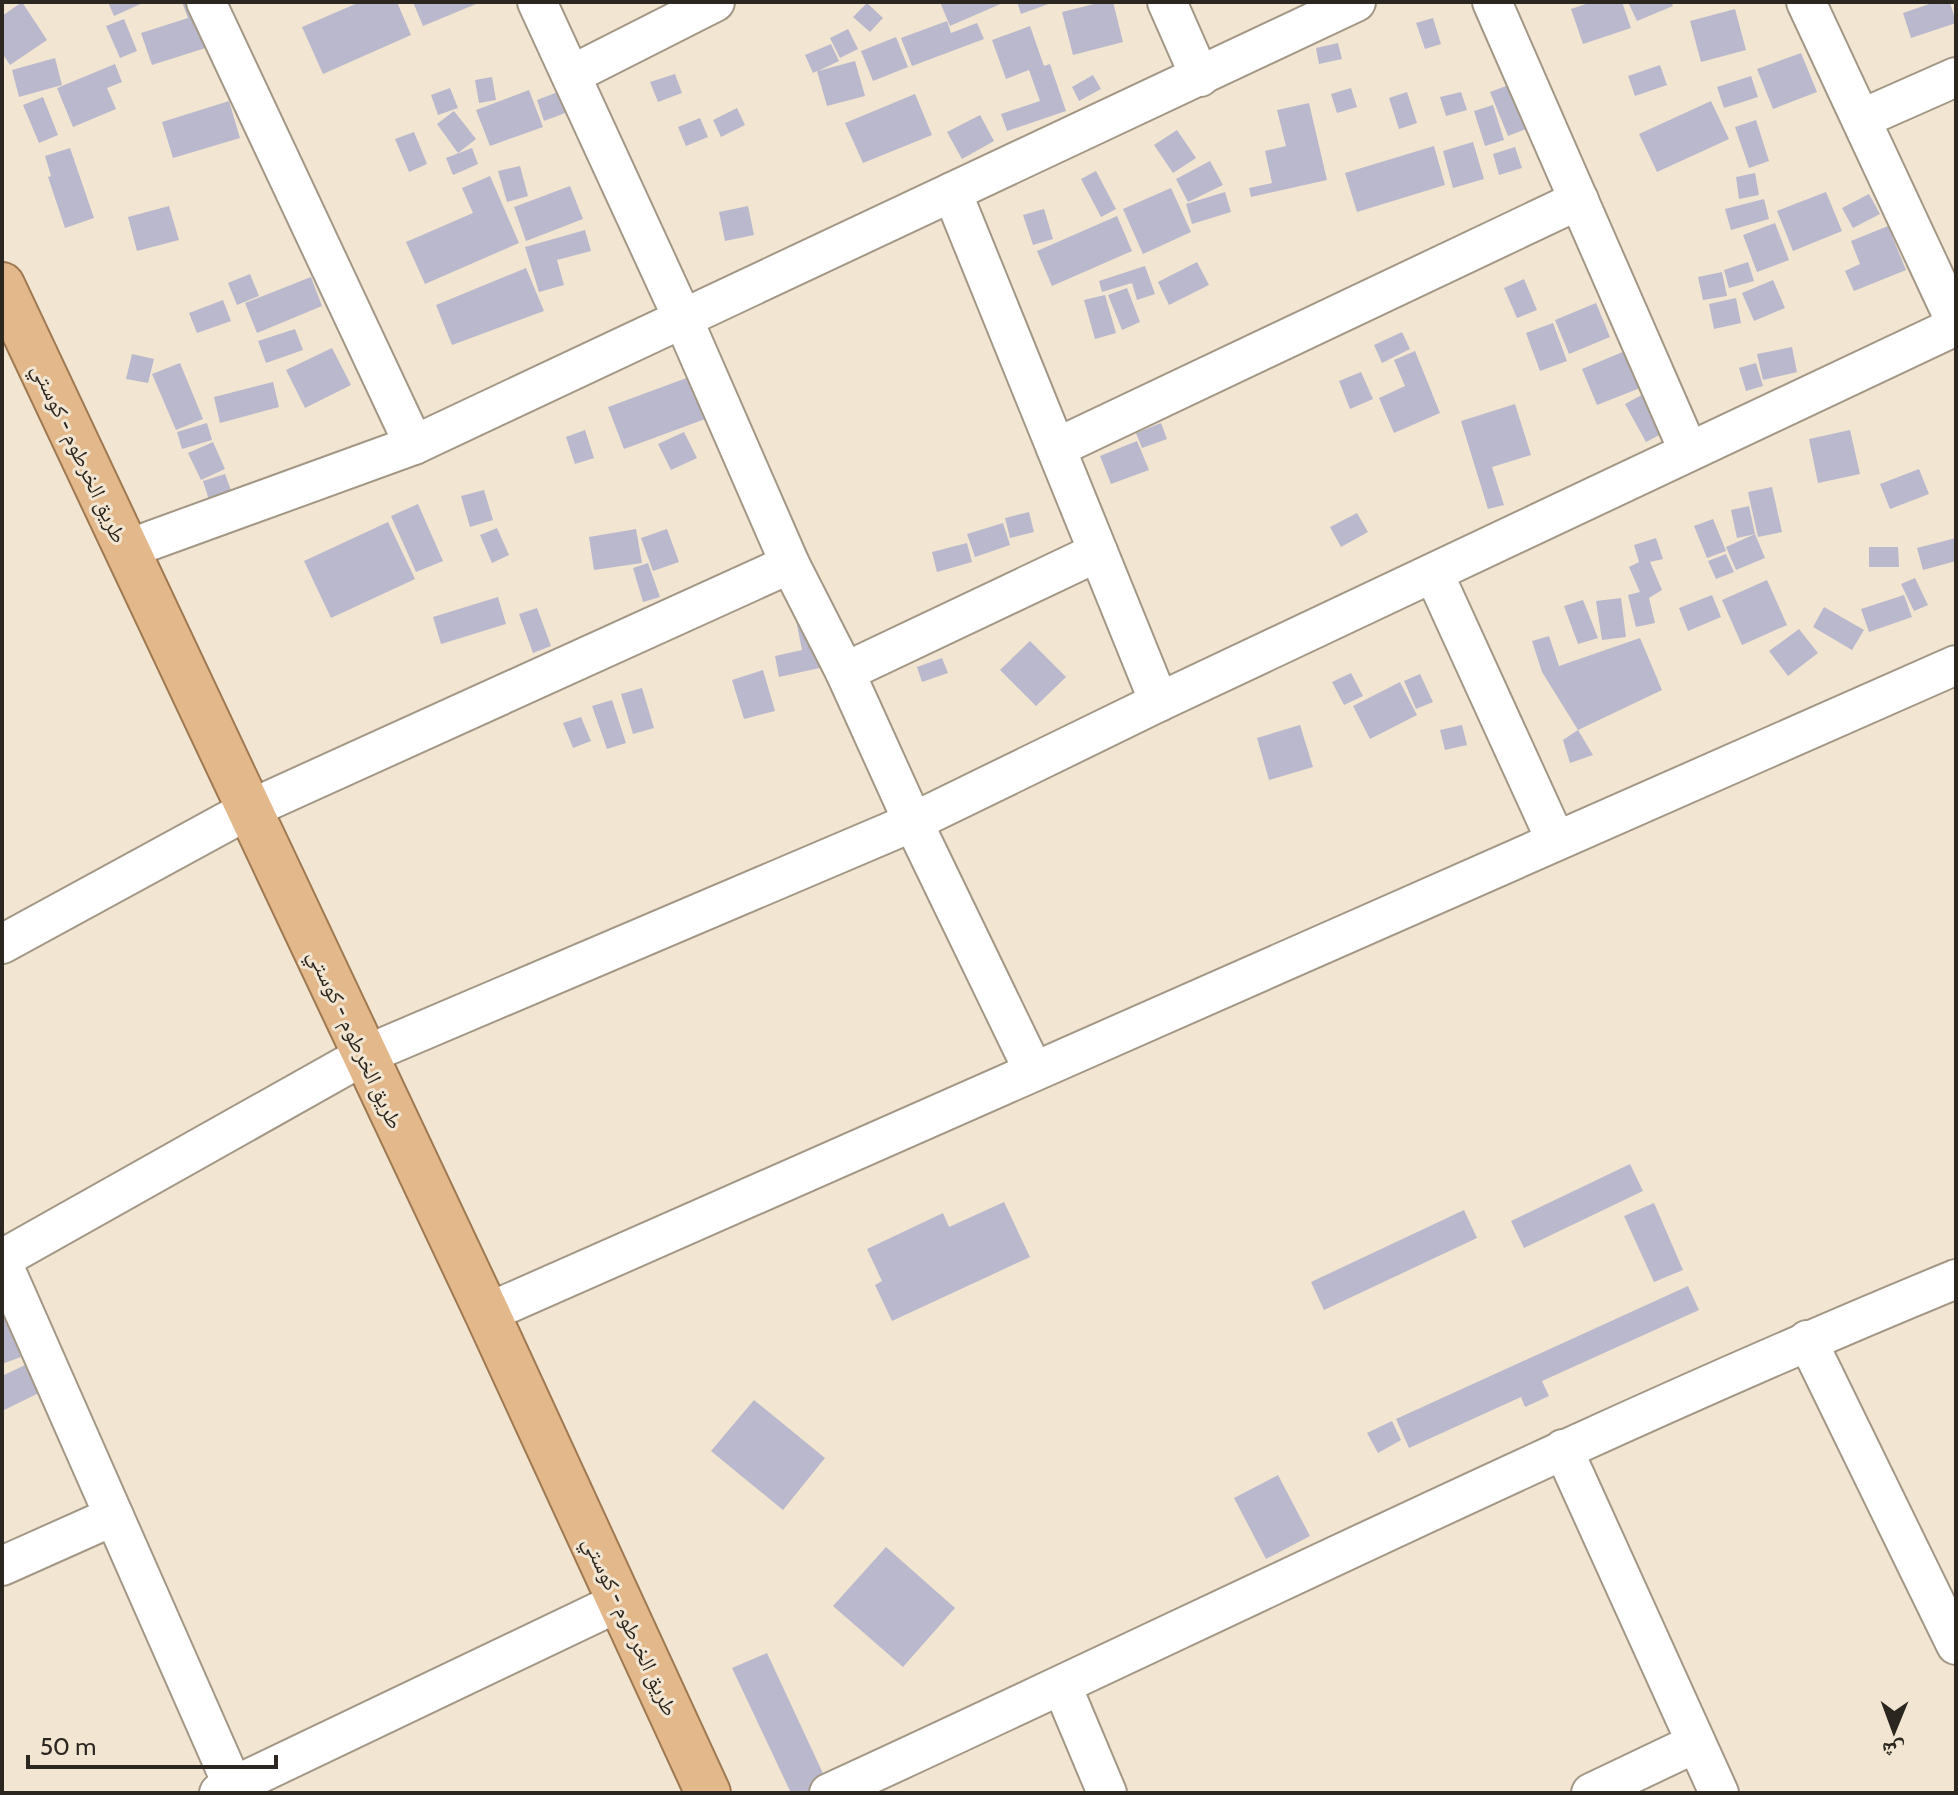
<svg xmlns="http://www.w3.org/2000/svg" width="1958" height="1795" font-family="Cabin,'Noto Naskh Arabic',sans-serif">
<rect width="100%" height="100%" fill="#f2e6d2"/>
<g fill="#bab8cc">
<path d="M22,2L47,40L10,65L2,53V16Z"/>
<path d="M108,2H145L114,16Z"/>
<path d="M182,2H204L218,44L152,65L141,33L188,18Z"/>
<path d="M360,2H397L411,35L323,74L302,27Z"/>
<path d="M413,2H481L423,26Z"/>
<path d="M940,2H1005L950,26Z"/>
<path d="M1017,2H1054L1021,14Z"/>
<path d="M1102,2H1113L1123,42L1073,55L1062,12Z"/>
<path d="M1592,2H1622L1631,28L1583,44L1571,9Z"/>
<path d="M1628,2H1671L1673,6L1637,21Z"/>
<path d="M1935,2H1950L1956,23L1911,38L1903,13Z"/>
<path d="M867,3L883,18L870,32L853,17Z"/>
<path d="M1735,9L1746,50L1701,62L1690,21Z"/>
<path d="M1433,18L1441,44L1425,49L1416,23Z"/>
<path d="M124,19L137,51L120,58L106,26Z"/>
<path d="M947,21L951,33L977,23L984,39L912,66L901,38Z"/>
<path d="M1030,26L1044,66L1050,64L1066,111L1007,131L1001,114L1040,101L1029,70L1006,79L992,40Z"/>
<path d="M848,29L858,49L840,58L830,38Z"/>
<path d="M896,37L908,67L873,81L861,51Z"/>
<path d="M1338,43L1342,59L1319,64L1316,48Z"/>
<path d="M831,44L839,61L818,71L855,61L865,96L827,106L817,71L813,73L805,55Z"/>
<path d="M1801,53L1817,92L1773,109L1757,69Z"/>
<path d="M55,58L62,85L19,97L12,70Z"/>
<path d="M115,64L122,82L107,88L116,109L73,127L57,88Z"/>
<path d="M1660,65L1667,85L1635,96L1628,76Z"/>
<path d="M675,74L682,93L658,102L650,82Z"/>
<path d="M1093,75L1101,89L1079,101L1072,87Z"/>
<path d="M1751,76L1758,97L1724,108L1717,87Z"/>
<path d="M492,77L496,100L479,103L475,80Z"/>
<path d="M1517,82L1534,126L1508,136L1490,92Z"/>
<path d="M450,88L458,108L438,115L431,95Z"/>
<path d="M1351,88L1357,107L1337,113L1331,94Z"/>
<path d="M566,89L573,110L544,121L537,100Z"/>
<path d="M529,90L543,127L490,146L476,110Z"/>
<path d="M1407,92L1417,123L1399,129L1389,98Z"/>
<path d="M1461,92L1467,110L1446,116L1440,97Z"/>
<path d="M915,94L932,135L863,163L845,123Z"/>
<path d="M43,97L58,135L39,143L23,105Z"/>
<path d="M229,101L240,138L173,158L162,122Z"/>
<path d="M1711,101L1729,139L1657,172L1639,134Z"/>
<path d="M1309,103L1327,180L1251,197L1249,188L1272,183L1265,151L1286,146L1277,110Z"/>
<path d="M1493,105L1504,140L1485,146L1474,111Z"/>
<path d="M737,108L745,125L721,137L713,120Z"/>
<path d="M454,111L476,139L458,153L437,124Z"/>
<path d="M980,115L994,141L962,159L947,132Z"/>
<path d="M700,118L708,137L686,146L678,127Z"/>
<path d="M1756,120L1769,161L1749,168L1735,127Z"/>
<path d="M1177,130L1196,158L1173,173L1154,145Z"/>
<path d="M414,132L427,164L409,172L395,139Z"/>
<path d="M1473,142L1484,179L1453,188L1443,151Z"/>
<path d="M1434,146L1445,185L1357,212L1345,173Z"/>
<path d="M1515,147L1522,168L1499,175L1493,154Z"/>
<path d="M70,148L94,218L65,228L48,177L51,176L45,156Z"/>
<path d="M472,148L478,164L453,175L446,158Z"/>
<path d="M1210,161L1223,185L1188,202L1176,179Z"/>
<path d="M520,166L528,196L507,202L498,171Z"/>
<path d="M1096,171L1116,209L1101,217L1081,179Z"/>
<path d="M1755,173L1759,195L1739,199L1736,177Z"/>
<path d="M490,176L519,243L425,284L406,242L473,213L462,188Z"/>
<path d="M570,186L583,219L526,241L514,207Z"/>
<path d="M1171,188L1191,232L1143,254L1123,209Z"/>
<path d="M1225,192L1231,212L1192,224L1186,204Z"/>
<path d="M1826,192L1842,231L1793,251L1777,211Z"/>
<path d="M1869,194L1880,214L1853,228L1842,208Z"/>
<path d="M1764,199L1769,219L1731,230L1725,209Z"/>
<path d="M169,206L179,240L137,251L128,217Z"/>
<path d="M748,206L754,235L725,241L719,212Z"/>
<path d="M1044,209L1053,239L1033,245L1023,215Z"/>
<path d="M1117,216L1132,251L1052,286L1037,251Z"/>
<path d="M1775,223L1789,260L1757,272L1743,235Z"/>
<path d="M1888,226L1906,270L1854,291L1845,271L1860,264L1851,241Z"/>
<path d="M585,230L591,251L557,260L564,285L539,292L525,247Z"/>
<path d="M1197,262L1209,285L1169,305L1158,282Z"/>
<path d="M1748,262L1754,281L1729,288L1724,270Z"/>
<path d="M1145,266L1155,294L1137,300L1132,283L1102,292L1099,281Z"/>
<path d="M526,268L544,311L452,345L436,305Z"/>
<path d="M1722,272L1727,296L1703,300L1698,277Z"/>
<path d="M250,274L259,296L237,305L228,283Z"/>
<path d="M311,277L322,306L257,333L245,303Z"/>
<path d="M1524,279L1537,310L1517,318L1504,288Z"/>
<path d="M1773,280L1785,308L1754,321L1742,293Z"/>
<path d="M1127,288L1140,322L1122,330L1108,295Z"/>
<path d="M1105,295L1116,333L1095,339L1084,300Z"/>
<path d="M1736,298L1741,323L1714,329L1709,304Z"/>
<path d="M223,300L231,321L197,333L189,313Z"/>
<path d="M1596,303L1610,337L1569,354L1555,320Z"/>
<path d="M1553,323L1567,361L1540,371L1526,333Z"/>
<path d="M295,329L303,350L266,363L258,341Z"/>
<path d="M1402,332L1410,349L1382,363L1374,345Z"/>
<path d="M1792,347L1797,372L1763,380L1757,354Z"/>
<path d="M332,348L351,385L305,408L286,370Z"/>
<path d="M1415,351L1440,413L1394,433L1379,398L1405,386L1394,360Z"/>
<path d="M1625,351L1640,388L1597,405L1582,369Z"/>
<path d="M132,354L154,359L148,383L126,379Z"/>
<path d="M180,363L203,419L176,430L152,374Z"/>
<path d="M1756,363L1763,386L1746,391L1739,368Z"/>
<path d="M1361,372L1373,399L1350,409L1339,381Z"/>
<path d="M700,373L716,415L624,449L608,407Z"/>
<path d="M273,382L279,407L220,423L214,397Z"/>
<path d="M1664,383L1684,422L1646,442L1625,404Z"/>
<path d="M1515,404L1531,455L1492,467L1504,505L1488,509L1461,421Z"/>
<path d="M207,423L212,440L182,449L177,432Z"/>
<path d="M1161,423L1167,439L1142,448L1136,433Z"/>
<path d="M585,430L594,458L575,464L566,437Z"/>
<path d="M1850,430L1860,474L1818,483L1809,439Z"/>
<path d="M684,432L697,458L671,470L658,444Z"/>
<path d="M1137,441L1149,470L1111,484L1100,456Z"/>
<path d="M213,442L225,469L201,480L188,453Z"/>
<path d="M1919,469L1929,494L1890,509L1880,484Z"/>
<path d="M225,474L232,493L209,500L203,481Z"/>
<path d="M1772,487L1782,532L1758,537L1748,492Z"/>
<path d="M484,490L493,520L470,527L461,496Z"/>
<path d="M418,504L443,561L416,572L391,516Z"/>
<path d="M1749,506L1755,534L1737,538L1731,510Z"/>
<path d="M1029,512L1034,532L1010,538L1005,518Z"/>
<path d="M1357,513L1368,532L1341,547L1330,527Z"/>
<path d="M1713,519L1726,551L1707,558L1694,526Z"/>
<path d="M388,522L415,579L331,618L304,561Z"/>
<path d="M1003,523L1010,545L975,557L967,534Z"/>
<path d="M497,528L509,555L492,563L480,535Z"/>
<path d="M636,529L642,563L594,570L589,537Z"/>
<path d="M667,529L679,562L653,571L641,538Z"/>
<path d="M1755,534L1765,558L1736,570L1726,547Z"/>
<path d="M1656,538L1663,559L1650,562L1662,590L1649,598L1655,623L1636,627L1628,595L1640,592L1629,567L1639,562L1634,545Z"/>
<path d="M1956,538V561L1923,570L1917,548Z"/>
<path d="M967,543L972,562L937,572L932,552Z"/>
<path d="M1869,547H1898L1899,567H1869Z"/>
<path d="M1726,554L1734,572L1716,579L1708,561Z"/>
<path d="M648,563L660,597L643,602L633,568Z"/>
<path d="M1915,578L1928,605L1914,611L1901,584Z"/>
<path d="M1767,580L1787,625L1742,645L1722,600Z"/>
<path d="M1712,595L1721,617L1688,631L1679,608Z"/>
<path d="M1904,595L1912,617L1869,632L1861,609Z"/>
<path d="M498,597L506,624L441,644L433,617Z"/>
<path d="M1621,598L1626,637L1602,640L1596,601Z"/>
<path d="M1583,600L1598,638L1578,644L1564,606Z"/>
<path d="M1824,607L1864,630L1852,650L1813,627Z"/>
<path d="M537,608L551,646L533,653L519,614Z"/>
<path d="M814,616L824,667L779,677L775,656L802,650L796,620Z"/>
<path d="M1799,629L1818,653L1788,676L1769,651Z"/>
<path d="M1549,636L1559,666L1640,638L1662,690L1578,730L1542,672L1532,641Z"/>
<path d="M1030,641L1066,677L1036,706L1000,670Z"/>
<path d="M942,658L948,673L922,682L917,667Z"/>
<path d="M763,670L775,711L744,719L732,680Z"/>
<path d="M1351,673L1363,696L1344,705L1332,682Z"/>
<path d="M1420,674L1433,702L1416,709L1404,681Z"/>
<path d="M1400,682L1417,715L1370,739L1353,706Z"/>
<path d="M642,688L654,728L633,734L621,694Z"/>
<path d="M612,700L626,743L607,749L592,706Z"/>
<path d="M581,717L591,741L573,748L563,723Z"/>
<path d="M1300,725L1313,767L1269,780L1257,738Z"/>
<path d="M1462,725L1467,745L1445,750L1440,730Z"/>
<path d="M1578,730L1593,755L1570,763L1563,740Z"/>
<path d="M1630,1164L1643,1191L1524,1248L1511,1221Z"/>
<path d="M1004,1202L1030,1257L892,1321L875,1285L882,1281L867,1249L943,1213L949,1227Z"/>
<path d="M1654,1203L1683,1270L1654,1282L1624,1216Z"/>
<path d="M1464,1210L1477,1238L1324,1310L1311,1282Z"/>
<path d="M1688,1286L1699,1310L1542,1381L1549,1396L1525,1407L1521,1397L1409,1448L1396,1419Z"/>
<path d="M2,1312L21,1357L2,1364Z"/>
<path d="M25,1365L39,1393L2,1411V1376Z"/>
<path d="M754,1400L825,1458L783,1510L711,1451Z"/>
<path d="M1392,1421L1401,1440L1378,1453L1367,1433Z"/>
<path d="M1278,1475L1310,1536L1266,1559L1234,1498Z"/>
<path d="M886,1547L955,1608L903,1667L833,1606Z"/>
<path d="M767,1653L827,1782L803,1793H791L732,1668Z"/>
</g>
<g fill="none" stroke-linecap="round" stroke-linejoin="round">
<defs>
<g id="minor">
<path d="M206,2L414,445"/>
<path d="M537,2L683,319L790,564L845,672L913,822L1033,1070"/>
<path d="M1167,2L1200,77"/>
<path d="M1492,2L1688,450"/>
<path d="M1806,2L1956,323"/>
<path d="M571,75L715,2"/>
<path d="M1861,119L1956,77"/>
<path d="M952,192L1159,702"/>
<path d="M1056,448L1579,200"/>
<path d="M125,550L414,445L1356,2"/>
<path d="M1434,574L1556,841"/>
<path d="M845,672L1098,552"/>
<path d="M2,944L248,810L790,564"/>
<path d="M2,1259L363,1056L913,822L1159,702L1956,326"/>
<path d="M2,1262L233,1786"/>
<path d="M487,1313L1956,665"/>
<path d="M1807,1340L1956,1645"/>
<path d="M1563,1449L1719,1793"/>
<path d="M2,1566L114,1516"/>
<path d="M1062,1686L1107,1793"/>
<path d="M219,1793L619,1602"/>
<path d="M829,1793C1204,1621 1574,1436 1956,1279"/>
<path d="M1591,1793L1696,1743"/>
</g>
<path id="trunk" d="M2,285L487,1313L708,1793"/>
</defs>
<use href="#minor" stroke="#a39886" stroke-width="42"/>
<use href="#trunk" stroke="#9e7952" stroke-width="48"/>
<use href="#minor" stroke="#fff" stroke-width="38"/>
<use href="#trunk" stroke="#e3b88a" stroke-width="44"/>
</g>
<g text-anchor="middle" stroke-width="6" stroke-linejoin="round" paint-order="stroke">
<g font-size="22" fill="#2b261f" stroke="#f2e6d2">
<text transform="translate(80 453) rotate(65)" y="8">طريق الخرطوم - كوستي</text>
<text transform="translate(356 1039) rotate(65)" y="8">طريق الخرطوم - كوستي</text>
<text transform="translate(631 1626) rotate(65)" y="8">طريق الخرطوم - كوستي</text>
</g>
</g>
<rect width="1958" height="1795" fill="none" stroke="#2b261f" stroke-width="8"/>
<g transform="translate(1894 1731) rotate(181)" stroke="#f2e6d2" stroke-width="6" paint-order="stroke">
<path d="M0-6L14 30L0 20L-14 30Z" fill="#2b261f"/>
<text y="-12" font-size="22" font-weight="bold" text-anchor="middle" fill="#2b261f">ش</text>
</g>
<path d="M28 1755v12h248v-12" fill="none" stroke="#2b261f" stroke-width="4"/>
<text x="40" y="1755" font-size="24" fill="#2b261f" stroke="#f2e6d2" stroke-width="6" paint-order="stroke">50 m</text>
</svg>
